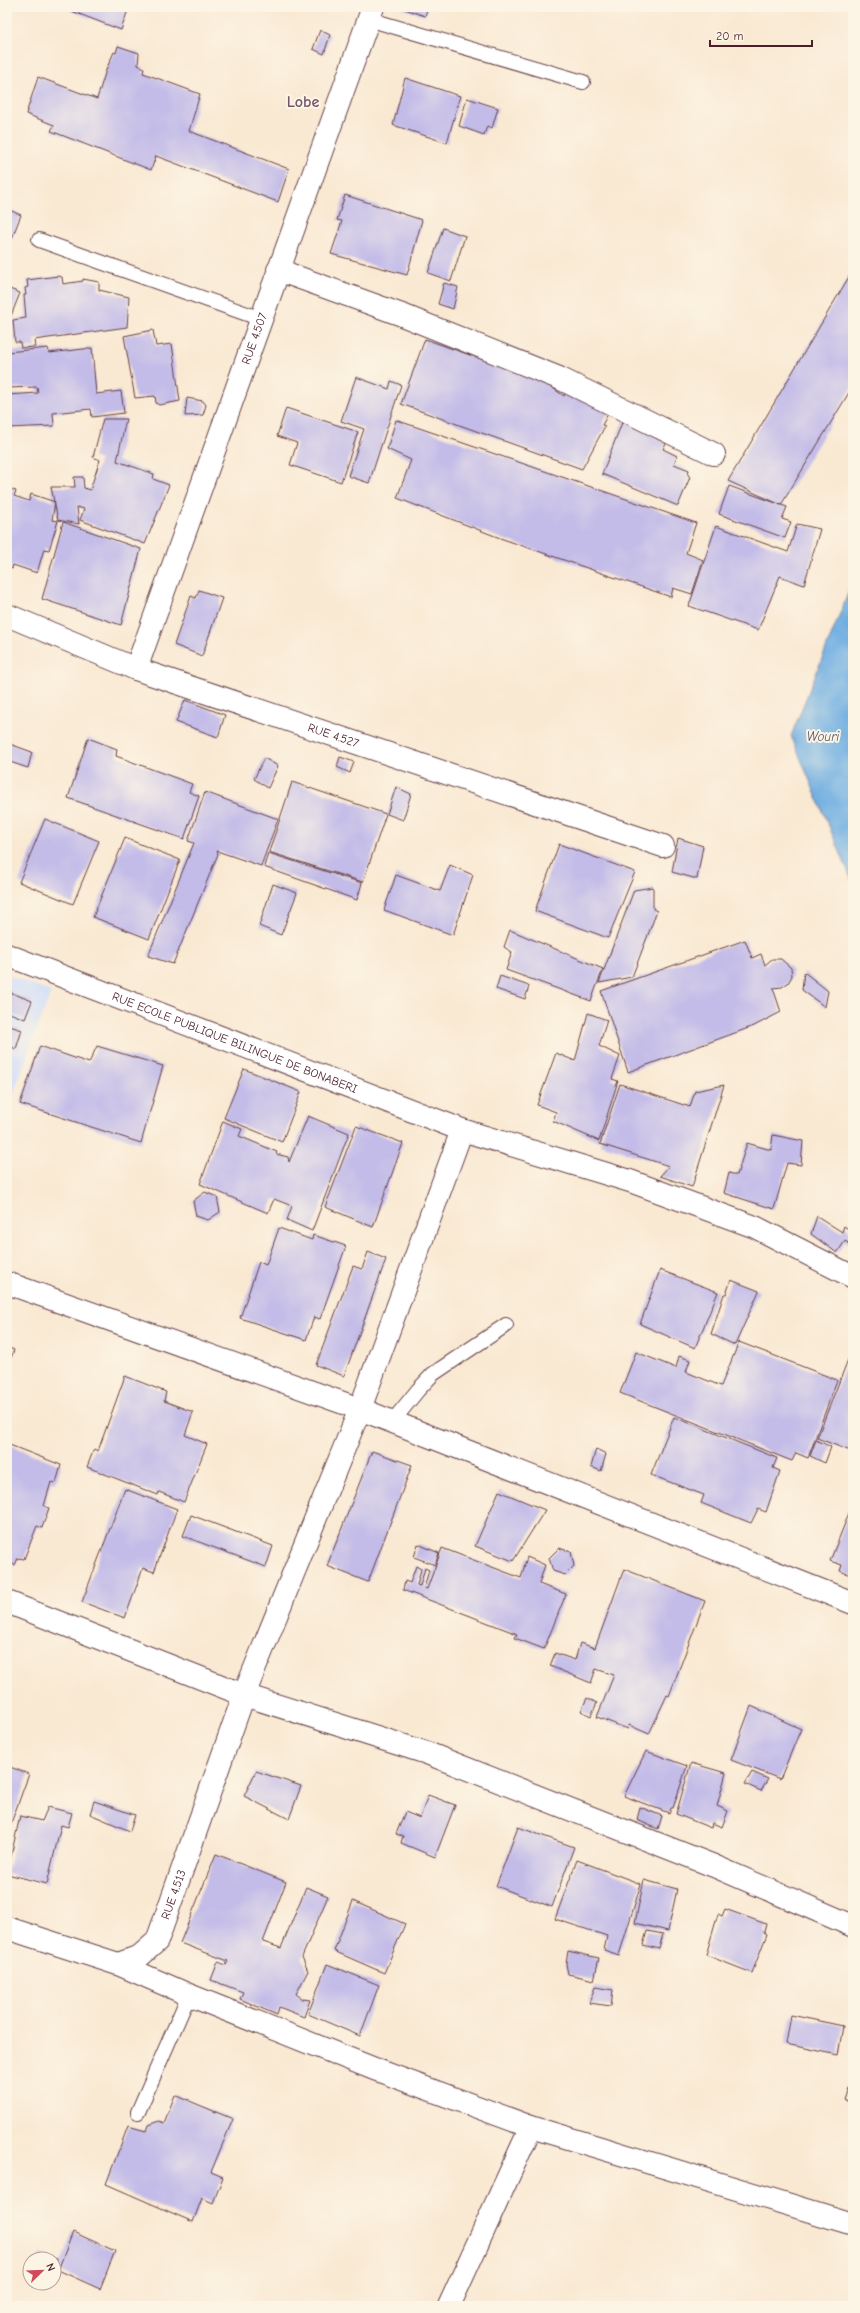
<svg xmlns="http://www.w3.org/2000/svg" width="860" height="2313" font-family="'Comic Neue',sans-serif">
<rect width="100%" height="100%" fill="#fcf5e5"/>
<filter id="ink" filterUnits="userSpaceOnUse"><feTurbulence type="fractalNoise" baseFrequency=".025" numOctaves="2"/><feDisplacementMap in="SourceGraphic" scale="8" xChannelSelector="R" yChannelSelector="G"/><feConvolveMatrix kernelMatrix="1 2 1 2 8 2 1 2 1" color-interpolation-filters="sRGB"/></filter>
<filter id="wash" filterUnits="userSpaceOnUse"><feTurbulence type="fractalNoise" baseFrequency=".012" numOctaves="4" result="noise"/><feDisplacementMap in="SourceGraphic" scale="16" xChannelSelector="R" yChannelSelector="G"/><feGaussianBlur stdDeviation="0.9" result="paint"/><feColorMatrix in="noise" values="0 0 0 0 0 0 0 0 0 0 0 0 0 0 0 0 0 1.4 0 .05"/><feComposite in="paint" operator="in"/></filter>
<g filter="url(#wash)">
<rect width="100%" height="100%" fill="#f9e9d3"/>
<path fill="#cddbfa" d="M7,975L51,992L7,1110Z"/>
<path fill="#6eaee2" stroke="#5c6686" d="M853,581V883L791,736Z"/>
<g id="blocks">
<g fill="#c3bce8">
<path d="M61,7H129L121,30Z"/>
<path d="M399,7H428L425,16Z"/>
<path d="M320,30L330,35L324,54L313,49Z"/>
<path d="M118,46L139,53L138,65L144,68L143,73L200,94L189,131L289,169L278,202L156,156L151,170L51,131L54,125L26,114L38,77L97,99L106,70L114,52L116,53Z"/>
<path d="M405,78L460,96L447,143L393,125Z"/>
<path d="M467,98L498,108L492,128L487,126L484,135L459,126Z"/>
<path d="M345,195L422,220L407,275L331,254L342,221L337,220Z"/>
<path d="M7,209L21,215L7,251Z"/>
<path d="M443,228L465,236L451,281L428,273Z"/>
<path d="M853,270V386L781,505L728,481Z"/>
<path d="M58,276L62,277L63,284L83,281V279L99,282V290L129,297L127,327L34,340L35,347L21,348L20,342H15L13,320L26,318L24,295H26L25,288L28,287L27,280Z"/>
<path d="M444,283L458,287L453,309L438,304Z"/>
<path d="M7,288L20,293L7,326Z"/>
<path d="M153,330L156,346L172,344L180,401L159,405L156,403L155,396L135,398L124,336Z"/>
<path d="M425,339L543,381L564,396L568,387L609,412L602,425L605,426L582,469L401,404Z"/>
<path d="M48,348L49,353L92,348L96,394L121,391L124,413L92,417L91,409L53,413L54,426L7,428V395L38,393L37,387L7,388V352Z"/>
<path d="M356,377L389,389L391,381L401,385L369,483L348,476L364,429L341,421Z"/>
<path d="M187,398L203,401L206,405L203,415L185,416Z"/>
<path d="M286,408L358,432L341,482L290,465L297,443L277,436Z"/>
<path d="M103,419H126L117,461L154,474L153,479L169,485L145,544L80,520L84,509L77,507L79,524L58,520L51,487H75L74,477H83L84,488L90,490L100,460L93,457Z"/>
<path d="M396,420L696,523L686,553L703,560L692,594L673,588L671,597L500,538L397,498L411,460L387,449Z"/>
<path d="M623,420L657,434L655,438L666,443L663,449L677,456L674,464L689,470L688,475L690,477L678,506L602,474Z"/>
<path d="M729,486L787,507L782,519L791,522L785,538L719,514Z"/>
<path d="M7,488L16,491L14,496L29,501L31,494L55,502L52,520L58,521L49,550L44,549L37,573L13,565L12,569L7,567Z"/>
<path d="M63,522L141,549L121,625L42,599Z"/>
<path d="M797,524L820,529L804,585L780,576L758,630L689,606L716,526L788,552Z"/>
<path d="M199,590L222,598L202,656L174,645L191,596L196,598Z"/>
<path d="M185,700L225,715L218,737L176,722Z"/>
<path d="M88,738L117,749L116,756L192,784L189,792L199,796L184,839L68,798Z"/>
<path d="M7,743L32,752L28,768L7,761Z"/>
<path d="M340,757L354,762L350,773L337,767Z"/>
<path d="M264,758L278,766L268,788L254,779Z"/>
<path d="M292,782L386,814L363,882L269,852Z"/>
<path d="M396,787L411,794L403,820L387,814Z"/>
<path d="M205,792L278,819L261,866L217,851L218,854L173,964L148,956L194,843L188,841Z"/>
<path d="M45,819L99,841L73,904L19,882Z"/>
<path d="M125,838L180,860L149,939L93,917Z"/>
<path d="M678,838L703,846L697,879L672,872Z"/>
<path d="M559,844L635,872L608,938L535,911Z"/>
<path d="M268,853L362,883L357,900L264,867Z"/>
<path d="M450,865L473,875L453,935L384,910L396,875L440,891Z"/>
<path d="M273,884L297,893L281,935L259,926Z"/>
<path d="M653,887V909L657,911L632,977L599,983L634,890Z"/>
<path d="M510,930L603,969L591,1001L506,970L512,952L504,947Z"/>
<path d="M745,940L752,958L761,954L765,965L772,959H781L791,968L792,976L788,983L782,987L773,988L781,1012L754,1026L628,1072L601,991Z"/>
<path d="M804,972L828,991L825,1007L802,990Z"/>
<path d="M500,976L529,986L525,999L496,989Z"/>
<path d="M7,991L32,1001L25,1019L7,1012Z"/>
<path d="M588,1013L607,1020L599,1046L620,1056L612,1079L618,1081L599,1141L553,1121L556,1112L537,1105L556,1053L575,1061Z"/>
<path d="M7,1025L22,1030L16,1049L7,1045Z"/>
<path d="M40,1046L89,1063L97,1046L163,1066L141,1143L20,1104Z"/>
<path d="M244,1069L301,1092L282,1142L224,1118Z"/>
<path d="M620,1084L690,1107L695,1091L724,1085L692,1187L660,1176L669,1166L600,1144Z"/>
<path d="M308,1116L349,1133L312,1231L287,1220L292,1206L274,1199L268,1213L200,1184L223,1121L242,1129L239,1136L277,1152L276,1154L288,1157L289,1162Z"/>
<path d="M356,1126L403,1143L373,1227L325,1207Z"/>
<path d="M773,1135L803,1141L801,1165L787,1163L774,1209L724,1193L729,1173L737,1175L747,1143L771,1150Z"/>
<path d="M205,1192L217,1197L220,1212L208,1220L196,1216L193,1201Z"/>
<path d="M817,1216L842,1232L844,1226L853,1232L852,1245L845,1241L837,1253L811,1234Z"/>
<path d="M279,1228L312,1240L313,1235L346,1246L320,1319L314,1317L306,1340L240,1318L259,1262L266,1265Z"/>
<path d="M368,1252L386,1259L344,1376L316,1365L353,1266L362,1269Z"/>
<path d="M660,1270L718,1292L695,1348L640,1324Z"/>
<path d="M731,1280L759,1291L735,1345L711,1334L724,1294H726Z"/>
<path d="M739,1342L837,1380L808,1458L796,1453L792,1461L620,1393L636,1352L676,1368L679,1356L690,1360L686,1372L721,1386Z"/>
<path d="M7,1347L14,1350L7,1368Z"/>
<path d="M853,1347V1452L817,1438Z"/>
<path d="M125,1376L166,1392L164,1401L193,1412L185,1435L207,1444L184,1502L159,1492L158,1495L87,1467L94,1449L98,1451Z"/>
<path d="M674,1417L777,1458L773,1468L780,1471L766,1512L758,1509L751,1523L701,1503L704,1495L651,1475Z"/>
<path d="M816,1440L831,1447L825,1463L810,1456Z"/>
<path d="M7,1444L61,1465L56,1483L51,1482L44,1506L49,1508L42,1528L37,1526L24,1559L18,1558L15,1565L7,1562Z"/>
<path d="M596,1449L606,1454L601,1471L591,1467Z"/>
<path d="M372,1451L412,1465L368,1582L327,1566Z"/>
<path d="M125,1489L177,1509L154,1572L143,1568L125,1618L82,1602Z"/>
<path d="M499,1491L545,1510L513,1561L475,1546Z"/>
<path d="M853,1503V1576L840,1571L842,1565L830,1561Z"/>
<path d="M191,1515L273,1546L266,1567L183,1536Z"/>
<path d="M418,1544L439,1553L435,1565L414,1557Z"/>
<path d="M442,1548L521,1578L527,1557L545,1565L539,1584L566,1594L544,1649L515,1638L517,1634L403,1590L405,1581L410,1583L416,1566L421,1569L417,1585L420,1586L425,1568L429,1570L424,1588L427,1589Z"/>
<path d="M559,1548L571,1552L574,1566L565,1575L553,1571L549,1558Z"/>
<path d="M624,1569L705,1601L669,1696L667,1695L649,1734L629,1725L628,1729L597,1717L614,1675L596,1669L591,1683L550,1666L555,1653L575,1660L580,1643L595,1648Z"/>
<path d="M587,1698L597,1703L591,1716L581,1711Z"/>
<path d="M751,1706L801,1729L780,1779L731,1760Z"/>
<path d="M646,1751L687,1766L673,1808H671L669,1813L624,1796Z"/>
<path d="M691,1763L726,1773L717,1806L728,1811L722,1827L712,1823L711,1828L676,1814Z"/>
<path d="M7,1766L29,1774L7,1834Z"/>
<path d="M256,1771L301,1786L289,1819L244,1796Z"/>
<path d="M752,1772L768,1779L761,1791L745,1784Z"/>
<path d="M428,1795L455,1805L435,1857L401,1843L403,1836L396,1834L405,1812L420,1818Z"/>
<path d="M94,1801L135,1815L130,1831L90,1814Z"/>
<path d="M48,1807L72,1813L68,1827L61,1825L47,1884L7,1874L20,1816L42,1821Z"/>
<path d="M640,1807L662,1816L658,1829L637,1820Z"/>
<path d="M518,1827L574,1847L552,1907L496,1886Z"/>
<path d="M216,1854L286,1882L263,1942L281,1948L306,1887L328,1896L302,1957L308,1971L296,1994L303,1999L310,2000L304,2017L279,2007L277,2015L240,1999L243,1992L211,1980L218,1962L226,1965L228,1961L180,1943Z"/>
<path d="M577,1860L641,1884L619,1955L604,1950L607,1936L555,1919Z"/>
<path d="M644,1880L677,1889L668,1931L635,1923Z"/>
<path d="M353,1901L405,1924L384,1973L334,1951Z"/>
<path d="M725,1909L766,1924L764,1932L767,1934L752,1973L706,1955L718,1914L722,1916Z"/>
<path d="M647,1931L663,1934L659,1949L643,1945Z"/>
<path d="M568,1951L599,1958L594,1980L568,1974L566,1964Z"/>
<path d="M327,1964L379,1985L360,2036L308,2014Z"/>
<path d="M595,1987L613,1990L611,2006L589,2003Z"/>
<path d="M791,2015L843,2026L838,2055L786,2044Z"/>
<path d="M853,2076V2103L845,2100Z"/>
<path d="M175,2095L233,2119L211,2172L223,2177L213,2203L202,2198L193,2222L106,2184L128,2126L146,2131L148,2125L159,2121L164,2123Z"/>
<path d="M73,2232L115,2251L100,2289L58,2270Z"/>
<path d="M40,2254L57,2259L55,2268L54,2259H38Z"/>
</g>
</g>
</g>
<g filter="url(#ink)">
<use href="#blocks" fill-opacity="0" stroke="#643d44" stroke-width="1"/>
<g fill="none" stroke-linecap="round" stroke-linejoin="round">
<defs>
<g id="service">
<path d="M368,19L583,82"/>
<path d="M39,240L261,319"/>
<path d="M392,1422L418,1390L433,1374L506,1325"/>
<path d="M138,2112L189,1995"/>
</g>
<g id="minor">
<path d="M278,270L402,315L559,378L714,454"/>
<path id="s1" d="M7,615L136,669L663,846"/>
<path id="s2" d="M136,669L373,7"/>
<path id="s3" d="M7,955L462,1130"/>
<path d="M7,1283L360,1409L853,1603"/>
<path d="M7,1602L244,1695L427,1753L714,1866L853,1926"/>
<path id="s4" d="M7,1928L118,1964L140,1956L157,1941L244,1695L360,1409L462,1130L630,1181L755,1227L853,1277"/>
<path d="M118,1964L189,1995L377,2070L531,2127L853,2224"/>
<path d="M449,2306L531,2127"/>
</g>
</defs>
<use href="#service" stroke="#643d44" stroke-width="16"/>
<use href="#minor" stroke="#643d44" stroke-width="24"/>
<use href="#service" stroke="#fff" stroke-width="14"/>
<use href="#minor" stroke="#fff" stroke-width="22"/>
</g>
</g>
<g text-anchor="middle" stroke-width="4" stroke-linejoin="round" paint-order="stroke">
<g font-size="12" fill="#4a1f2b" stroke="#fcf5e5">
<text dy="4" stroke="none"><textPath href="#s2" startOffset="351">RUE 4.507</textPath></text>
<text dy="4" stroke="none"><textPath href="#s1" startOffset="348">RUE 4.527</textPath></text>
<text dy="4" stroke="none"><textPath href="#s3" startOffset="244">RUE ECOLE PUBLIQUE BILINGUE DE BONABERI</textPath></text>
<text dy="4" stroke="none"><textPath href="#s4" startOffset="212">RUE 4.513</textPath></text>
</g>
<g font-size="13" font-style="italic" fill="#57516b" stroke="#fcf5e5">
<text x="823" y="741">Wouri</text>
</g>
<g font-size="16" font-weight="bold" fill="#74566d" stroke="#fcf5e5">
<text x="303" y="107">Lobe</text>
</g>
</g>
<rect width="860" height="2313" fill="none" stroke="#fcf5e5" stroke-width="24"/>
<g transform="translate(42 2271) rotate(67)"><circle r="19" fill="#fcf5e5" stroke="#b59f9b"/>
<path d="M0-3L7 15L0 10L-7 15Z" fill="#d1495b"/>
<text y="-6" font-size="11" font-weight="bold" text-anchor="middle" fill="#4a1f2b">N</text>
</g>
<path d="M710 40v6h102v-6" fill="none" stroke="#4a1f2b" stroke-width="2"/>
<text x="716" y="40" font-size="12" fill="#4a1f2b" stroke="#fcf5e5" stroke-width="3" paint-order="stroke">20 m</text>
</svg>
